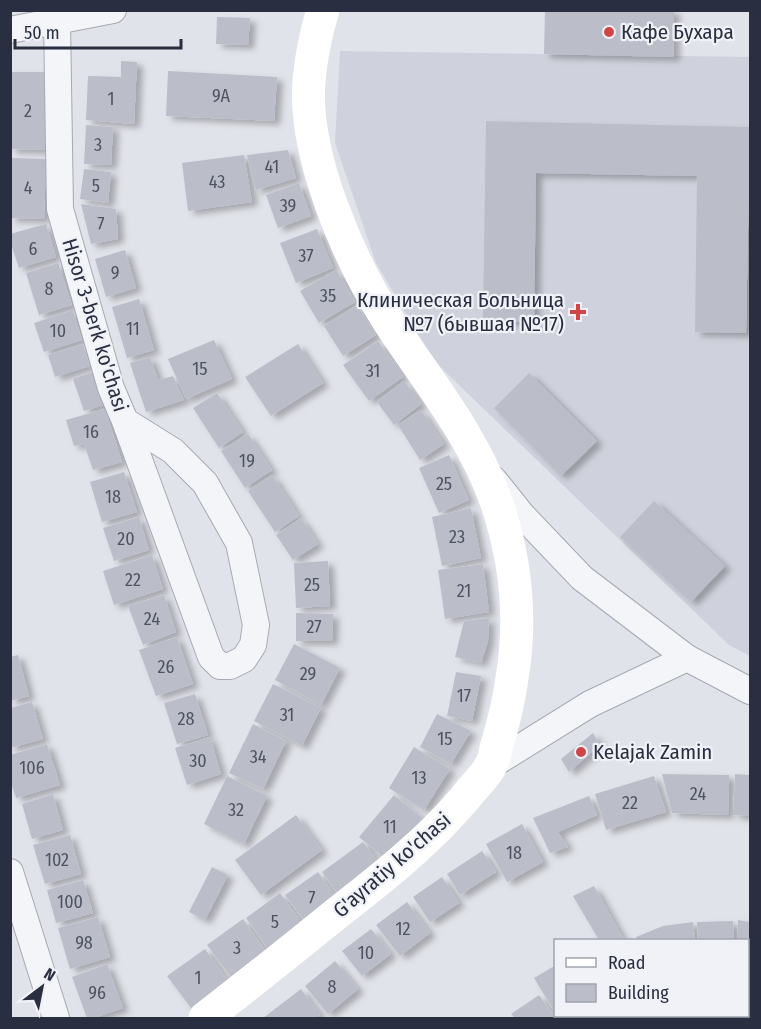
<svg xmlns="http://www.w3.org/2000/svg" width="761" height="1029" font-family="'Fira Sans Condensed',sans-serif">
<defs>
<filter id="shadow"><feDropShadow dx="6" dy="4" stdDeviation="3" flood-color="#0004"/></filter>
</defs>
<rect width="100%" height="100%" fill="#e1e3ea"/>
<path fill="#cfd2dc" d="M340,51L750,57V656L729,645L434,361L376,263L335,143Z"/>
<g fill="#bbbec9" filter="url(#shadow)">
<path d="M545,10H674V57L544,54Z"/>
<path d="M217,17L250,18L248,45L216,44Z"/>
<path d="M121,61L137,62L134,124L86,120L88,76L121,77Z"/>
<path d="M168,71L277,77L274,121L166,116Z"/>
<path d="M10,72H46L47,150L10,149Z"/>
<path d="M486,121L750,127L746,333L695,332L697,176L536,173L534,322L483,321Z"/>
<path d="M86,125L113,127L111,165L84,164Z"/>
<path d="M288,150L296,178L256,190L247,155Z"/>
<path d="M244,155L252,202L188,211L182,163Z"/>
<path d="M12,158L46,159L44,219L10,218Z"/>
<path d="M84,169L111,172L108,203L80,199Z"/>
<path d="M299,183L311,216L278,228L266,195Z"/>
<path d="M81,204L116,209L118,239L91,244Z"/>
<path d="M46,224L56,257L19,268L10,241V234Z"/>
<path d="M317,229L333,268L296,283L280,243Z"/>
<path d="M125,250L136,288L106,297L95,259Z"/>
<path d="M58,263L72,305L39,315L26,273Z"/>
<path d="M336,270L355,302L319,323L300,291Z"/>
<path d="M139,299L154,350L127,358L112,307Z"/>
<path d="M357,305L376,335L343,356L324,326Z"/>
<path d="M73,310L82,340L44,352L34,323Z"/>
<path d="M214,340L232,379L186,399L168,359Z"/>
<path d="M378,341L403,377L369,401L343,365Z"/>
<path d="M83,344L90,366L55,377L48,355Z"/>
<path d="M298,344L323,383L271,416L245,377Z"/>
<path d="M150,357L158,380L173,376L184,400L146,412L130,363Z"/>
<path d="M93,372L104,405L84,411L73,379Z"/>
<path d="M529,373L597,441L561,476L494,408Z"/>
<path d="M404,381L421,404L394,425L377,402Z"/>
<path d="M217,393L243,432L219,448L193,408Z"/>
<path d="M105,409L122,462L93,470L84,444L74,446L66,420Z"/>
<path d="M421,410L444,444L420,460L398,425Z"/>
<path d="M248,434L272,470L245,488L221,451Z"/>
<path d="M449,455L469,500L439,513L419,468Z"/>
<path d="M124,472L137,512L102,522L90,482Z"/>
<path d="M272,475L299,516L275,532L248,491Z"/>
<path d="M654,501L725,566L691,602L620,537Z"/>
<path d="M471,508L481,558L442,566L432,517Z"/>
<path d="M139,517L149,550L114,561L103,528Z"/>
<path d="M301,518L318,544L293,560L276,535Z"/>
<path d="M152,555L163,589L114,605L103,571Z"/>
<path d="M328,561L330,606L296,608L294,563Z"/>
<path d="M483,564L489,612L445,619L438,570Z"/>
<path d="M164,595L176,632L143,645L128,606Z"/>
<path d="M296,613L333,614L332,641H296Z"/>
<path d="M489,618L488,641L481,663L455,657L464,621Z"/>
<path d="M177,637L193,684L156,696L139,650Z"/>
<path d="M294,644L340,668L321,705L275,680Z"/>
<path d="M18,655L29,696L10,701V657Z"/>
<path d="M456,672L481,676L472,721L447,716Z"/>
<path d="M273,684L321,708L302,746L254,721Z"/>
<path d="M195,694L208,735L177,744L164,703Z"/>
<path d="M32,702L43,739L10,748V708Z"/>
<path d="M437,714L471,731L451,764L420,747Z"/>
<path d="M253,724L286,741L263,789L229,773Z"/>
<path d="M593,733L600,745L569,772L561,759Z"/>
<path d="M210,737L221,774L187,785L175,748Z"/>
<path d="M47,744L60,785L16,798L10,780V755Z"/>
<path d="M414,747L450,769L424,810L389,788Z"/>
<path d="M662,774L729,775L728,815L672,813Z"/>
<path d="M735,774L750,775V816L733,815Z"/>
<path d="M227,776L267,796L244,844L204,824Z"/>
<path d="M654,776L666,812L606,830L595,794Z"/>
<path d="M53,794L63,830L32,839L22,804Z"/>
<path d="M394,795L422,818L387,860L359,837Z"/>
<path d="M589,796L597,815L558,832L568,847L550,853L533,818Z"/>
<path d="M296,815L322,850L261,895L235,860Z"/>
<path d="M522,824L543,862L507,882L486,844Z"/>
<path d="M70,835L81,874L45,884L33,845Z"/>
<path d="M363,842L382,868L341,898L322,872Z"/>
<path d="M482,851L496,872L460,895L447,874Z"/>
<path d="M212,867L228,875L205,920L189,912Z"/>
<path d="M318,872L338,900L306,923L285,895Z"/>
<path d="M442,877L459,903L430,922L413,897Z"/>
<path d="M83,880L93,913L56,923L47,890Z"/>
<path d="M594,886L624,940H599L573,896Z"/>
<path d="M280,893L303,925L269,950L246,918Z"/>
<path d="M407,902L430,933L400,956L376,925Z"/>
<path d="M98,917L110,957L70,969L58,928Z"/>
<path d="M243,919L266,952L231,977L207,945Z"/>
<path d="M738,920L750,922V958H748V940H737Z"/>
<path d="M733,921L734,940H698L697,922Z"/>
<path d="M693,922L695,940H638L636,937L663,926Z"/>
<path d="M371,929L391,954L362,976L342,951Z"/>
<path d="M205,949L228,981L191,1008L167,976Z"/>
<path d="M335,961L358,989L328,1014L305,986Z"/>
<path d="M107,964L123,1008L94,1018H87L72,977Z"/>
<path d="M556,965V1014L534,978Z"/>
<path d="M301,989L320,1015L315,1018H263Z"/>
<path d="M748,993L750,994V1018H722V1016H748Z"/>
<path d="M539,995L556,1018H515L511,1014Z"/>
<path d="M639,1016H669L670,1018H632Z"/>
<path d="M685,1016H715V1018H686Z"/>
</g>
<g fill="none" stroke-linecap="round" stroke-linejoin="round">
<defs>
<g id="street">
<path d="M57,20L60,209L111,388L125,421L173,451L205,483L239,543L256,625L253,645L244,659L230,666H220L211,657L125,421"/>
<path d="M10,30L113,10"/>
<path d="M494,480L522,515L582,578L687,658L750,691"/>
<path d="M492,765L590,704L687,658"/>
<path d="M10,872L56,1018"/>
<path d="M748,979H750"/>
<path d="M592,1018L596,1016"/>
</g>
</defs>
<use href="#street" stroke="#a6a9b4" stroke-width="28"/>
<use href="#street" stroke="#f4f5f8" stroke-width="26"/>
<path stroke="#fff" stroke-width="33" d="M205,1018C249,984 293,949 336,914C382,878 428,842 465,798C473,787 485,777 491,765C494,760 495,753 496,748C503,725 509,702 512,678C522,618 516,559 496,501C473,435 427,380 389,322C349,260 303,155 309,81C311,57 316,33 323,10"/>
</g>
<g fill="#ce4648" stroke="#f0f2f7" stroke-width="2">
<circle cx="609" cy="32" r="6"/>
<path d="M575 303h6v6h6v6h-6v6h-6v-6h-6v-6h6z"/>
<circle cx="581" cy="752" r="6"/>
</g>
<g text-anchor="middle" stroke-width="4.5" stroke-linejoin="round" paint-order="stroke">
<g font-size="18" fill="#4e5363">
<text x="221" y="102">9A</text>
<text x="111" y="105">1</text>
<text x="28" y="117">2</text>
<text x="98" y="151">3</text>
<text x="272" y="173">41</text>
<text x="217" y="188">43</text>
<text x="96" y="192">5</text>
<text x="28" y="194">4</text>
<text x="288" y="212">39</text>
<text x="101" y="230">7</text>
<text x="33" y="255">6</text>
<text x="306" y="262">37</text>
<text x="115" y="279">9</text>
<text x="49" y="295">8</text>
<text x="328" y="302">35</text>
<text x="133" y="335">11</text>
<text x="58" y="337">10</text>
<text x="200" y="375">15</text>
<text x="373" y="377">31</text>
<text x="91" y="438">16</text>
<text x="247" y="467">19</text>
<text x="444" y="490">25</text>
<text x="113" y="503">18</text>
<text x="457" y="543">23</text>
<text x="126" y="545">20</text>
<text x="133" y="586">22</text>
<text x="312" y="591">25</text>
<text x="464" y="597">21</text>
<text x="152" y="625">24</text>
<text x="314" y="633">27</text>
<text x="166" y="673">26</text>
<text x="308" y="680">29</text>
<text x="464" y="702">17</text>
<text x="287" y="721">31</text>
<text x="186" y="725">28</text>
<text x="445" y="745">15</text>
<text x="258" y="763">34</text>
<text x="198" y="767">30</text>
<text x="32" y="774">106</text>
<text x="419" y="784">13</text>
<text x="698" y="800">24</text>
<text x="630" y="809">22</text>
<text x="236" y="816">32</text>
<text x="390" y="833">11</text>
<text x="514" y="859">18</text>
<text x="57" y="866">102</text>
<text x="312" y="904">7</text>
<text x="70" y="908">100</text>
<text x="275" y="928">5</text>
<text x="403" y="935">12</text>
<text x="84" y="949">98</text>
<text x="237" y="954">3</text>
<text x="366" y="959">10</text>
<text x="198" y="984">1</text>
<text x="332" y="993">8</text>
<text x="97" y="999">96</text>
</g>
<g font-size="21" fill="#292f41" stroke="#f0f2f7" text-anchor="start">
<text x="621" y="39">Кафе Бухара</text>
<text x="564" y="307" text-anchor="end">Клиническая Больница<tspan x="564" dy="24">№7 (бывшая №17)</tspan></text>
<text x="593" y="759">Kelajak Zamin</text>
</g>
<g font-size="21" fill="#292f41" stroke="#f0f2f7">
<text transform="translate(95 325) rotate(73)" y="7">Hisor 3-berk ko'chasi</text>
<text transform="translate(392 865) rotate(-41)" y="7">G'ayratiy ko'chasi</text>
</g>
</g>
<rect width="761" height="1029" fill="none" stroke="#292f41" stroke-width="24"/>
<rect x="554" y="939" width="195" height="78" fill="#f0f2f7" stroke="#a0a4ae" stroke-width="1.5"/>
<rect x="566" y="958" width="30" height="9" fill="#ffffff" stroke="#a0a4ae" stroke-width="1.5"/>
<text x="608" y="969" font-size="18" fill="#292f41">Road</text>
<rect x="566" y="984" width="30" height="18" fill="#bbbec9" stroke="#a0a4ae" stroke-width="1.5"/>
<text x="608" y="999" font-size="18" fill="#292f41">Building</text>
<g transform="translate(42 987) rotate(32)" stroke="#f0f2f7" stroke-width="4.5" paint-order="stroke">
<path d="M0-4.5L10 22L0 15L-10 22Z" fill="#292f41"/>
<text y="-9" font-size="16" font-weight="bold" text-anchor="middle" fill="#292f41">N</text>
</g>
<path d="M15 39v9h166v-9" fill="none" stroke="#292f41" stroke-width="3"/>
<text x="24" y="39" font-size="18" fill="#292f41" stroke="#f0f2f7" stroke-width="4.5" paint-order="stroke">50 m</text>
</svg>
